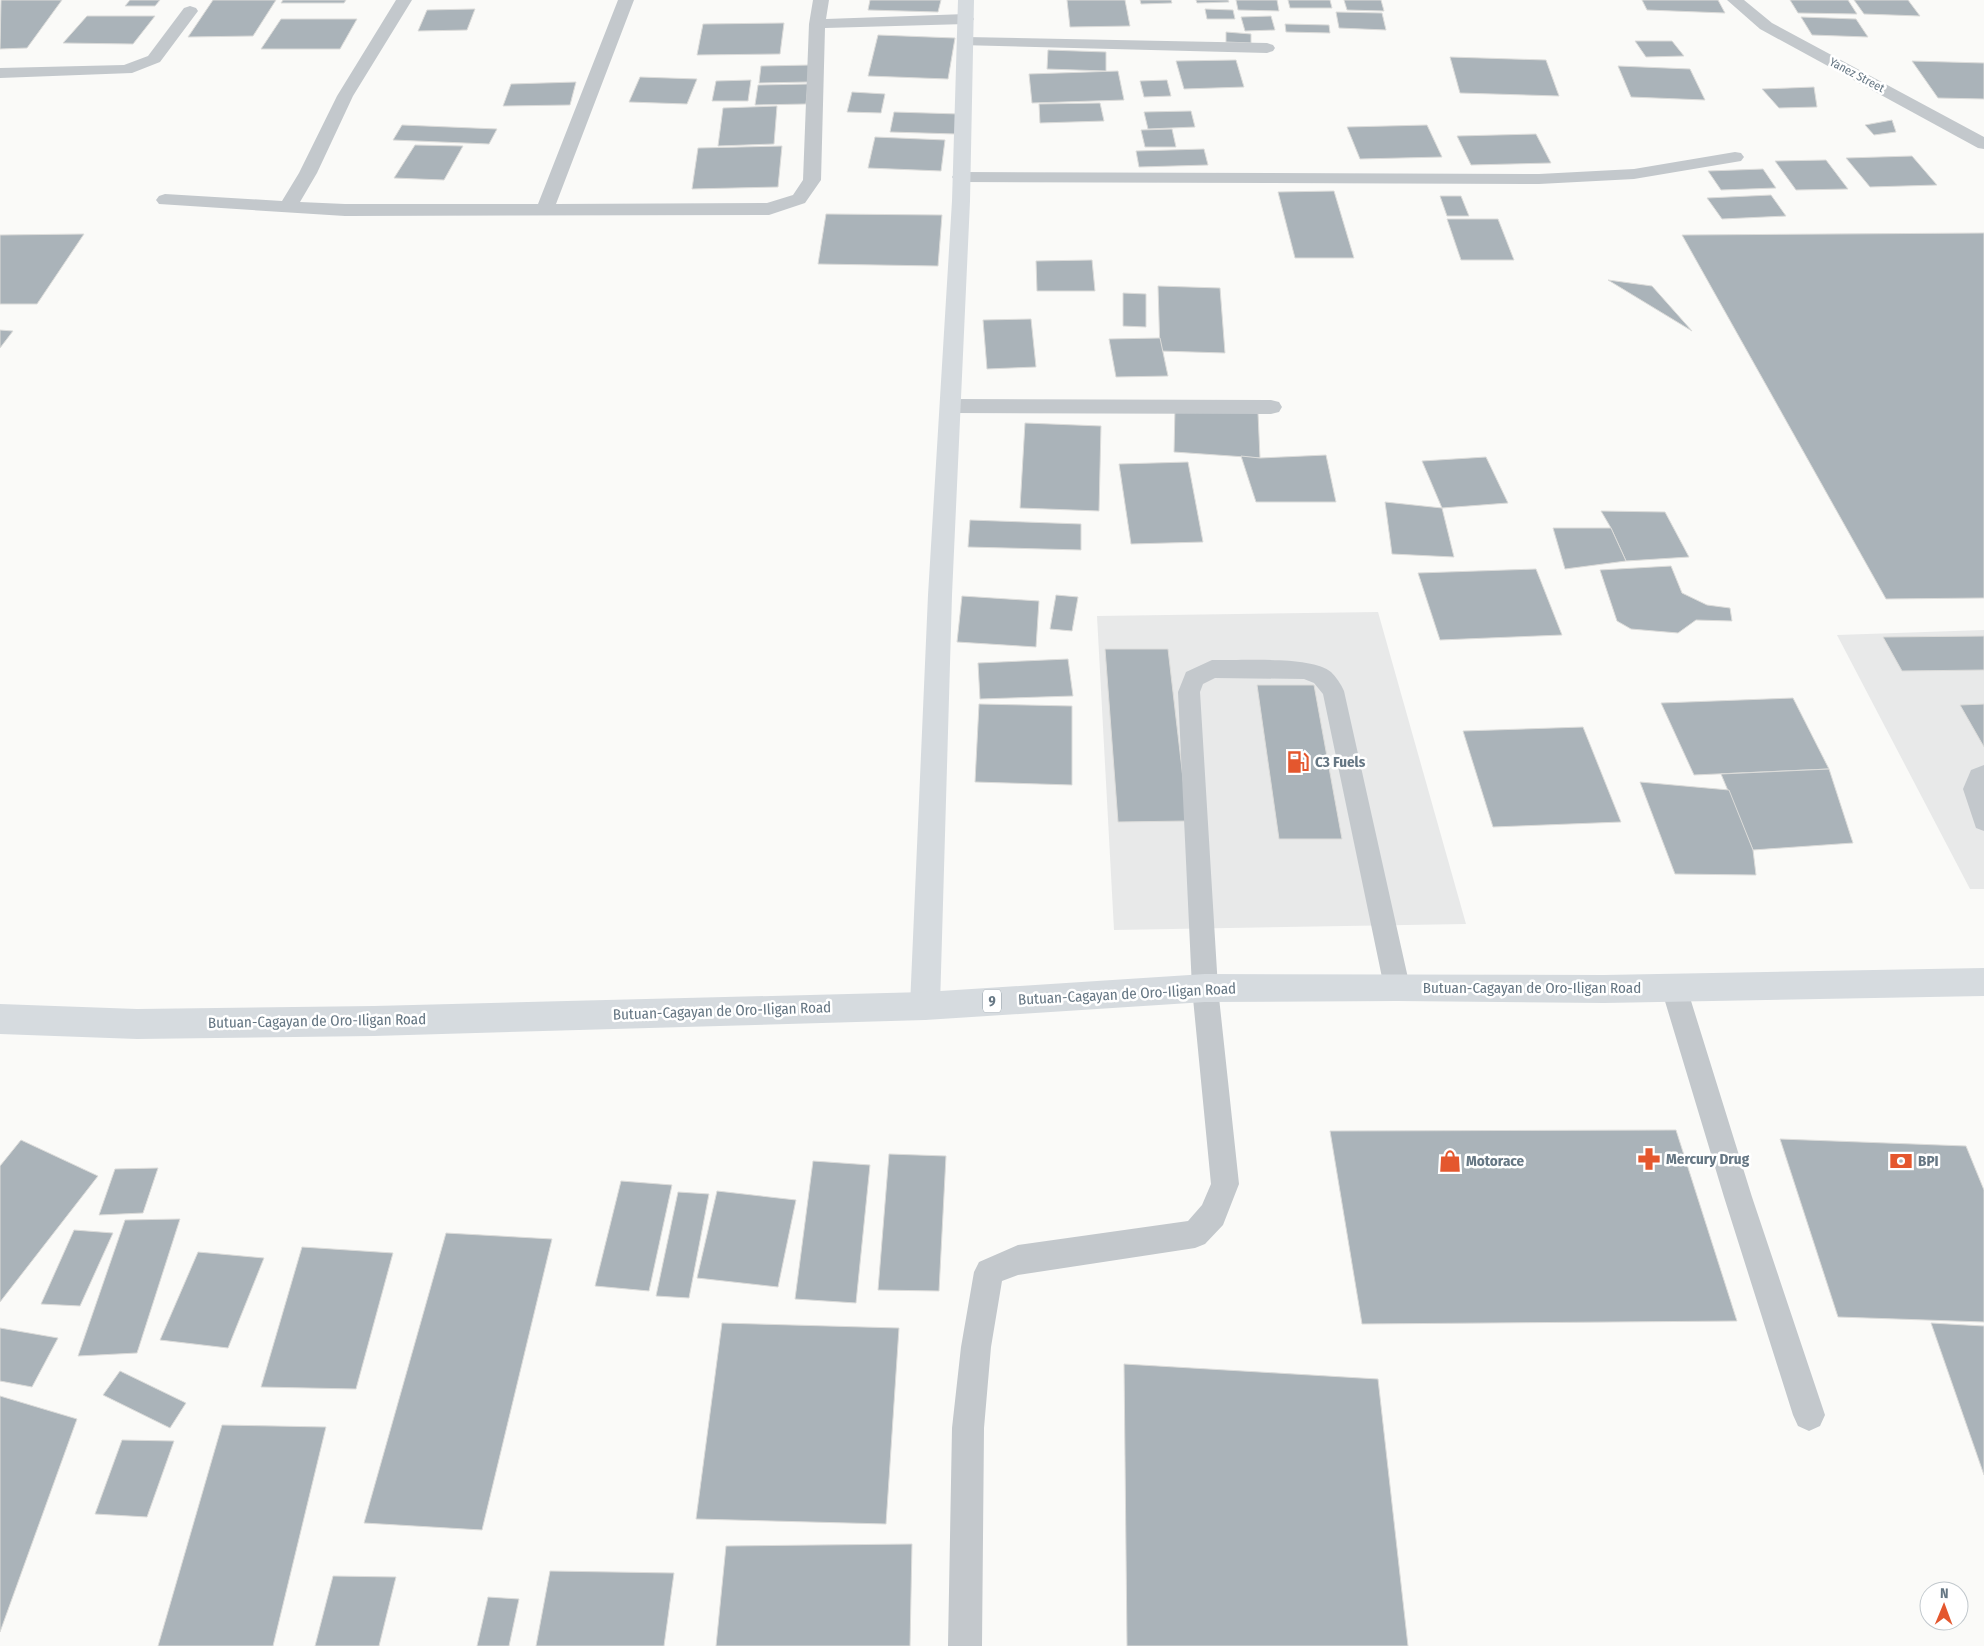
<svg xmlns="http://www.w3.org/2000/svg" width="1984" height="1646" font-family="'Fira Sans Condensed',sans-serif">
<rect width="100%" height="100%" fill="#fafaf8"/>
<g fill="#e8e9e9">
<path d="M1378,612L1466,924L1114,930L1097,616Z"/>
<path d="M1984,630V889H1970L1837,635Z"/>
</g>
<g fill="#aab3b9" stroke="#dcdcda">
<path d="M1,0H62L27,48L0,49Z"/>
<path d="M130,0H160L155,6H125Z"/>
<path d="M213,0H276L253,36L188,37Z"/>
<path d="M283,0H346L344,3H281Z"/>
<path d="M870,0H941L938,12L868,10Z"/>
<path d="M1067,0H1125L1130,26L1070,27Z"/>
<path d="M1140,0H1171L1172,3L1141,4Z"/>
<path d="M1196,0H1228L1229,2L1197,3Z"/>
<path d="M1236,0H1277L1279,11L1238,10Z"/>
<path d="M1288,0H1330L1332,8H1290Z"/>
<path d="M1344,0H1381L1384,11L1347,10Z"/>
<path d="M1642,0H1718L1725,13L1647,10Z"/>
<path d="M1790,0H1848L1857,14L1798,13Z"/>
<path d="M1854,0H1908L1920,16L1864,14Z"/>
<path d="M475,9L467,30L418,31L427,10Z"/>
<path d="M1205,9L1233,10L1235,19H1207Z"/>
<path d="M1336,12L1382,13L1386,30L1339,28Z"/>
<path d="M87,16H155L133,44L63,43Z"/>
<path d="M1271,16L1275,30L1245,31L1241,17Z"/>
<path d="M1801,17L1856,19L1868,37L1812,35Z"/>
<path d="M281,19H357L340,49H261Z"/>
<path d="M784,23L780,54L697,55L703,24Z"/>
<path d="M1285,24L1329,25L1330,33L1286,32Z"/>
<path d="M1226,32L1251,34V43L1226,42Z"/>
<path d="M878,35L955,38L948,79L868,76Z"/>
<path d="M1635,41H1672L1684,56L1646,57Z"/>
<path d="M1048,50L1106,52V71L1047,69Z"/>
<path d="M1450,57L1546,60L1559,96L1460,93Z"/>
<path d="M1236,60L1244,87L1184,89L1176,61Z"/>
<path d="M1912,61L1984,63V99L1938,98Z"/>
<path d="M811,65L809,82L759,83L761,66Z"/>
<path d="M1618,66L1690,69L1705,100L1631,97Z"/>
<path d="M1118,71L1124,100L1032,103L1029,74Z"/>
<path d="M640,77L697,79L687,104L629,102Z"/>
<path d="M751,80L748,101H712L716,81Z"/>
<path d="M1167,80L1171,96L1144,97L1140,81Z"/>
<path d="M576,82L570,105L503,106L511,84Z"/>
<path d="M808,84L806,104L755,105L758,85Z"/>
<path d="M1814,87L1817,107L1779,108L1762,89Z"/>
<path d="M852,92L885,94L881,113L847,112Z"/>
<path d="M1100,103L1104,121L1040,123L1039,104Z"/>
<path d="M777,106L774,144L718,146L723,108Z"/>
<path d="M1191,111L1195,127L1148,129L1144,112Z"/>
<path d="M894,112L959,114L956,134L890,132Z"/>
<path d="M1892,120L1896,132L1874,135L1865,125Z"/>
<path d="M402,125L497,129L489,144L393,140Z"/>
<path d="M1427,125L1442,157L1360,159L1347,127Z"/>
<path d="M1172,129L1176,147H1145L1141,130Z"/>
<path d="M1536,134L1551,163L1471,165L1457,136Z"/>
<path d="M875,137L945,140L941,171L868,168Z"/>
<path d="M415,145L463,146L444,180L394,178Z"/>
<path d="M782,146L778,187L692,189L698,148Z"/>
<path d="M1204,149L1208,165L1139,167L1136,151Z"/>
<path d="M1912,156L1937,185L1870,187L1846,158Z"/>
<path d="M1826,160L1848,189L1796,190L1775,161Z"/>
<path d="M1763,169L1776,188L1721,190L1708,171Z"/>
<path d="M1334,191L1354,258H1295L1278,192Z"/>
<path d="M1771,195L1786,216L1722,219L1707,198Z"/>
<path d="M1440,196H1461L1469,216H1447Z"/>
<path d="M826,214L942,215L938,266L818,264Z"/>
<path d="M1447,219H1498L1514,260H1461Z"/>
<path d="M1984,233V598L1886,599L1682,235Z"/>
<path d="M84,234L37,304H0V235Z"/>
<path d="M1092,260L1095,291H1037L1036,261Z"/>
<path d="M1608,280L1652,286L1692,331Z"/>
<path d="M1158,286L1220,288L1225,353L1160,351Z"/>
<path d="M1123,293L1146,294V327L1123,326Z"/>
<path d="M1031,319L1036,367L987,369L983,320Z"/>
<path d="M0,330L13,331L0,348Z"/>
<path d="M1160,338L1168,376L1116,377L1109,339Z"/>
<path d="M1175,408L1258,413L1260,458L1174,452Z"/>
<path d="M1025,423L1101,426L1099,511L1020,508Z"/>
<path d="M1326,455L1336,502H1256L1241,456L1260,458Z"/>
<path d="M1486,457L1508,503L1442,508L1422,461Z"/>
<path d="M1188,462L1203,542L1131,544L1119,464Z"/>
<path d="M1385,502L1442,508L1454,557L1392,554Z"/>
<path d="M1601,511L1665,512L1689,557L1626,561L1611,528Z"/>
<path d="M970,520L1081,524V550L968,547Z"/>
<path d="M1553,528H1611L1626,561L1565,569Z"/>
<path d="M1671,566L1682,593L1707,605L1730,608L1732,621L1696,620L1678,633L1631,629L1617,621L1600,570Z"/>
<path d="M1536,569L1562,635L1440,640L1418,573Z"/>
<path d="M1056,595L1078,597L1072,631L1050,629Z"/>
<path d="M962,596L1039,601L1036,647L957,642Z"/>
<path d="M1984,636V670L1902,671L1883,637Z"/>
<path d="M1105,649H1168L1188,821L1118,822Z"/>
<path d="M1068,659L1073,696L980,699L978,663Z"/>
<path d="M1257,685H1314L1342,839H1279Z"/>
<path d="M1793,698L1829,769L1694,775L1661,703Z"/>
<path d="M979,704L1072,706V785L975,782Z"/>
<path d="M1984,704V747L1960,705Z"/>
<path d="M1583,727L1621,822L1493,827L1463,731Z"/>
<path d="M1829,769L1853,843L1753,850L1721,774Z"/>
<path d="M1640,782L1729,790L1753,850L1756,875L1675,874Z"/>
<path d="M1676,1130L1737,1321L1362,1324L1330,1131Z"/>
<path d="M1780,1139L1966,1146L1984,1190V1322L1838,1317Z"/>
<path d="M21,1140L98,1176L0,1302V1166Z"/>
<path d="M889,1154L946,1156L939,1291L878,1290Z"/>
<path d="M813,1161L870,1165L856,1303L795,1299Z"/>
<path d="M158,1168L143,1213L99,1215L115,1169Z"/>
<path d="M621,1181L672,1185L649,1291L595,1286Z"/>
<path d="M717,1191L796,1200L778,1287L697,1278Z"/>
<path d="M678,1192L709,1194L689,1298L656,1296Z"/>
<path d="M180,1219L137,1353L78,1356L125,1220Z"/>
<path d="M74,1230L113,1233L80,1306L41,1304Z"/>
<path d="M446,1233L552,1239L482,1530L364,1523Z"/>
<path d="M302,1247L393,1253L356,1389L261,1387Z"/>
<path d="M198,1252L264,1258L228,1348L160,1340Z"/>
<path d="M722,1323L899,1328L886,1524L696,1519Z"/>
<path d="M1931,1323L1984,1326V1475Z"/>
<path d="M0,1328L58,1338L32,1387L0,1381Z"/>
<path d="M1124,1364L1378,1379L1408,1646H1127Z"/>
<path d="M120,1371L186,1403L170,1428L103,1395Z"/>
<path d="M0,1396L77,1419L0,1632Z"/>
<path d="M222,1425L326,1427L273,1646H158Z"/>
<path d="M122,1440L174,1441L147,1517L95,1514Z"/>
<path d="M912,1544L910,1646H716L726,1546Z"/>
<path d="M550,1571L674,1573L664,1646H536Z"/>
<path d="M333,1576L396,1577L379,1646H315Z"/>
<path d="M488,1597L519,1599L509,1646H477Z"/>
</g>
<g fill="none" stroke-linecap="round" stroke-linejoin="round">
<g fill="#c3c8cc" fill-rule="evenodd">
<path d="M1212,660C1238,661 1312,655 1331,672C1336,677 1341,684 1344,691L1410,987L1406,996L1397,999L1388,996L1384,987L1323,694L1314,683L1304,679L1215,678L1203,684L1200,692L1218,988L1239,1184L1223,1225L1205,1244L1195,1248L1018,1275L1002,1281L991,1347L984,1428L982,1646H948L952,1428L961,1347L974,1272L979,1262L1018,1245L1188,1221L1202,1205L1211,1184L1192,988L1178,692L1186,672Z"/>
<path d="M1984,765V831L1976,828L1963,789L1971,770Z"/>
<path d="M1674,976L1683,979L1687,988L1752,1197L1825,1415L1820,1426L1809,1431L1798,1426L1793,1415L1724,1197L1661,988L1665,979Z"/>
</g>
<g fill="#c3c8cc" fill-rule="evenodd">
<path d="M396,0H412L353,96L317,173L300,202L345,204H538L618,0H634L556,204L767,203L793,195L803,180L809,24L813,0H829L826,19L966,14L972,16L974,19L972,22L966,24L825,28L821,180L805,203L769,215L345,216L159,204L156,200L159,196L165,194L282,201L299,173L337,96Z"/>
<path d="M1727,0H1744L1772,23L1984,137V149L1978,148L1760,29Z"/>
<path d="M190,6L196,8L198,11L160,62L132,73L0,78V68L124,65L148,56L184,8Z"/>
<path d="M966,37L1267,43L1273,45L1275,48L1273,51L1267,53L960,45L958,42L960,39Z"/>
<path d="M1735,152L1741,153L1744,157L1741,161L1634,179L1539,184L961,182L955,181L952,177L955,173L961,172L1539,174L1634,169Z"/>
<path d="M951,399L1271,400L1279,402L1282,407L1279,412L1271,414L951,413L943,411L940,406L943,401Z"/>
</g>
<path fill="#d6dbdf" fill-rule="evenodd" d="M958,0H974L970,201L952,595L940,1006L936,1016L925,1020L914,1016L910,1006L928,595L952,201Z"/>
<path fill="#d6dbdf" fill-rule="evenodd" d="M1984,968V996L1604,1003L1397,1001L1205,1002L925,1020L374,1036L137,1039L0,1034V1004L137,1009L374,1006L925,992L1205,974L1604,975Z"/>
</g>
<defs>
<symbol id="fuel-bare" viewBox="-9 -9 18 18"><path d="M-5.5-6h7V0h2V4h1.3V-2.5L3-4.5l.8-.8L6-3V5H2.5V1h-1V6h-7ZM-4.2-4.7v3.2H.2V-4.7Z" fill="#e4572e" stroke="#fff" stroke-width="2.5" paint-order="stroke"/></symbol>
<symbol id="pharmacy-bare" viewBox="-9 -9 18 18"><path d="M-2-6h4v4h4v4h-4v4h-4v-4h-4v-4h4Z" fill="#e4572e" stroke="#fff" stroke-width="2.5" paint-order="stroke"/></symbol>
<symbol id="shop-bare" viewBox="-9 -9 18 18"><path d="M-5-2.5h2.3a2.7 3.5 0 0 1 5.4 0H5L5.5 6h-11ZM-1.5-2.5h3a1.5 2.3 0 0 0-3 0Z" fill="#e4572e" stroke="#fff" stroke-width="2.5" paint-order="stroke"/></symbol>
<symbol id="bank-bare" viewBox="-9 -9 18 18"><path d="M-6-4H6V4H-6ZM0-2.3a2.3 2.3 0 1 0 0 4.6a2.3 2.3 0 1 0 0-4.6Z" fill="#e4572e" stroke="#fff" stroke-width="2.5" paint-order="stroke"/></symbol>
</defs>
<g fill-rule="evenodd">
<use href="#fuel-bare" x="1282" y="746" width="32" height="32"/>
<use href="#pharmacy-bare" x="1633" y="1143" width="32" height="32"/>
<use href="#shop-bare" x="1434" y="1145" width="32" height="32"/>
<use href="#bank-bare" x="1885" y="1145" width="32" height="32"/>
</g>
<g text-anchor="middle" stroke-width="5" stroke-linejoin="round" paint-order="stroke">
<g font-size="12" fill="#657683" stroke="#fff">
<text transform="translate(1857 75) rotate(28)" y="4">Yanez Street</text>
</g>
<rect fill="#fff" stroke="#939fa8" stroke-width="1" x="983" y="989.5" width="18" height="23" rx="4"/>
<g font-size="14" font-weight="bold" fill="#657683">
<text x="992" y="1006">9</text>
</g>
<g font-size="15" font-weight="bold" fill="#657683" stroke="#fff" text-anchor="start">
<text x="1315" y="767">C3 Fuels</text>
<text x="1666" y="1164">Mercury Drug</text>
<text x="1466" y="1166">Motorace</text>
<text x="1918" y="1166">BPI</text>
</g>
<g font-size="15" fill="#657683" stroke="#fff">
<text x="1532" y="993">Butuan-Cagayan de Oro-Iligan Road</text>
<text transform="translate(1127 994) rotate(-3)" y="5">Butuan-Cagayan de Oro-Iligan Road</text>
<text transform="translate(722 1011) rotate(-2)" y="5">Butuan-Cagayan de Oro-Iligan Road</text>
<text transform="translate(317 1021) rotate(-1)" y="5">Butuan-Cagayan de Oro-Iligan Road</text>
</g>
</g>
<g transform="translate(1944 1606) rotate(1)"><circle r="24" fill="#ffffff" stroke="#c1c8cd"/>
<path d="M0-4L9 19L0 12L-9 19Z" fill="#e4572e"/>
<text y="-8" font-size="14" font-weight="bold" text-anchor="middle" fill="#657683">N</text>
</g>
</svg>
